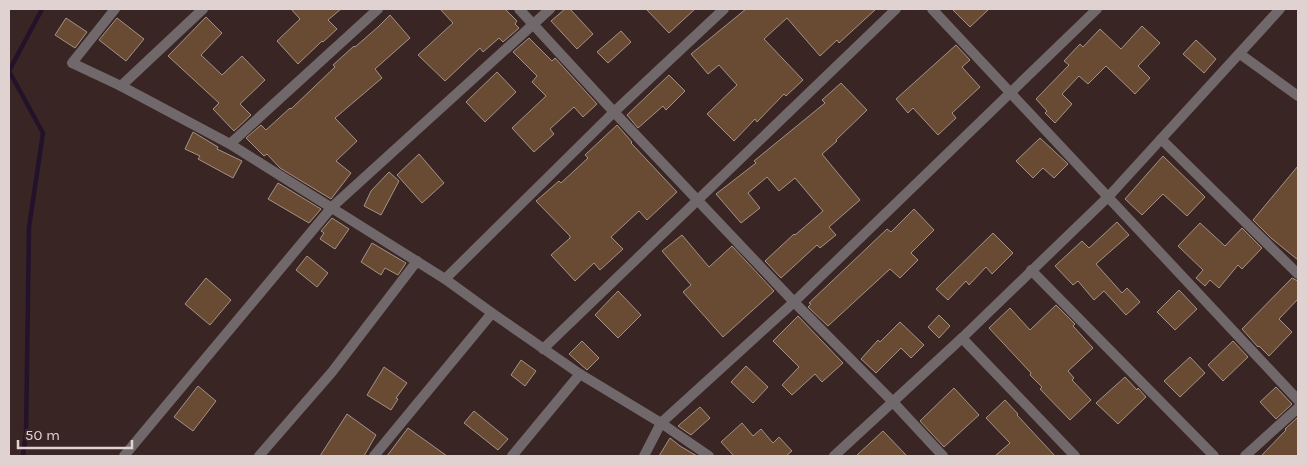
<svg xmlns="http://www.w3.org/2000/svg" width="1307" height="465" font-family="Karla,sans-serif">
<rect width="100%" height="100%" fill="#392624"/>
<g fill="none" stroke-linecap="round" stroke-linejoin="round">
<path stroke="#24112a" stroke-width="4.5" d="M23,456L26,435L29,227L43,133L9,71L42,9"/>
</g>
<g fill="#694b34" stroke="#a39285">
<path d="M291,9H341L328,20L337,29L323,42L322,41L298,64L277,41L300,19Z"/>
<path d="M440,9H505L517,21L515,24L519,28L503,42L499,38L483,52L480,48L445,81L418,55L453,23Z"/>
<path d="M565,9H570L593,34L577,49L551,21Z"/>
<path d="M646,9H695L669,33Z"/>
<path d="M746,9H876L839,43L837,40L820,56L787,18L764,39L803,80L786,96L784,94L757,122L755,119L734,141L707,114L737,85L719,65L708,74L691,54Z"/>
<path d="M952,9H989L970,27Z"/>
<path d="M390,15L410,38L375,69L382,78L335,118L357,141L336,161L351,173L331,199L280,168L267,154L264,156L246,138L261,125L266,130L290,108L291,109L335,67L333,65L354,46L355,47L378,27Z"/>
<path d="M206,17L222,33L201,55L222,75L242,56L265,80L240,104L251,115L234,131L213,109L219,103L168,56Z"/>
<path d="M66,18L87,32L75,48L55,35Z"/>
<path d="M117,18L144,39L126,61L99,40Z"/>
<path d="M1142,26L1160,43L1138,66L1150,78L1135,94L1106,66L1088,84L1079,76L1062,94L1072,104L1055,123L1045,113L1047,111L1036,99L1069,65L1064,61L1080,44L1083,47L1100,29L1121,49Z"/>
<path d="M621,31L631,42L608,63L597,52Z"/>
<path d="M529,38L552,61L555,58L597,104L583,117L574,107L550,129L554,134L534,152L512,128L546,96L532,82L537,76L513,52Z"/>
<path d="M1196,40L1216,59L1204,73L1183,54Z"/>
<path d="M956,45L970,60L962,67L980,87L952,113L956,118L938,135L913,108L908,113L896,99Z"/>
<path d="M497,72L516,92L485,122L466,102Z"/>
<path d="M669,75L685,91L666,110L663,106L638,128L627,115Z"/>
<path d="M841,83L867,110L836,140L837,141L822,154L860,200L829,227L836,235L820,248L817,245L781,278L765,261L794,234L795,235L823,211L795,178L779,191L767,177L748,193L760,208L741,223L716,194L756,163L754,161L825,103L822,100Z"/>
<path d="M617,125L632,142L631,143L677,192L647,220L639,211L611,237L623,249L600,270L594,263L575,281L551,255L570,238V236L536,201L559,181L561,183L588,158L585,155Z"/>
<path d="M193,132L218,147L217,149L242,161L233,178L198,159L200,156L185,149Z"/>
<path d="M1040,138L1068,164L1054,178L1043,168L1033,178L1016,161Z"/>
<path d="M419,154L444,183L422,203L397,175Z"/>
<path d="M1163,156L1205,197L1187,216L1163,194L1142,215L1125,199Z"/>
<path d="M1298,166V260L1271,238L1253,220Z"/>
<path d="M389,172L399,181L381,215L364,206L371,191Z"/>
<path d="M278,183L321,209L309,223L268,199Z"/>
<path d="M914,209L934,230L911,253L918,260L900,278L890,269L828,326L808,307L811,304L809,303L887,229L891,232Z"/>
<path d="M332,218L349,229L335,249L320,239L324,233L321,231Z"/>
<path d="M1117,222L1129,235L1096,264L1122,293L1127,288L1140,302L1126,315L1104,291L1094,300L1078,281L1073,285L1055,266L1082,241L1089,248Z"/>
<path d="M1200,223L1225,246L1242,228L1262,248L1242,269L1238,265L1219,288L1210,280L1205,286L1196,278L1203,270L1178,246Z"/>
<path d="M993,233L1013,253L992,274L986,267L969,285L966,281L948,300L936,289Z"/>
<path d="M682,235L709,267L732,246L774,291L723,337L683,292L691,285L662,251Z"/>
<path d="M372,243L406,263L398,275L385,268L381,275L361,262Z"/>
<path d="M307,256L328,273L317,287L296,270Z"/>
<path d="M206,278L231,300L210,325L185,304Z"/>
<path d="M1292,278L1298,281V299L1279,319L1292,332L1269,356L1259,346L1258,347L1242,329Z"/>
<path d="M1179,290L1197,309L1175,330L1157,312Z"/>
<path d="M618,291L641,315L618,338L595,315Z"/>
<path d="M1056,305L1075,324L1073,326L1093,348L1068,371L1074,378L1072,380L1091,400L1070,420L1040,389L1042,387L1030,375L1031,373L989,328L1010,308L1030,330Z"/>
<path d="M939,315L950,326L939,338L928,327Z"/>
<path d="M798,316L843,363L822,382L815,374L792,395L782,385L799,367L773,341Z"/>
<path d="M900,322L924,345L911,358L901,348L876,373L861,359L878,340L880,342Z"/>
<path d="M582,341L599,358L587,370L569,354Z"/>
<path d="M1233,341L1248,357L1223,381L1208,365Z"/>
<path d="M1190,357L1205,373L1180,397L1164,381Z"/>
<path d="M521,360L536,371L525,386L511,375Z"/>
<path d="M746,366L768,387L753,403L731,382Z"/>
<path d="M384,367L407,383L396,398L398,399L391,410L367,395Z"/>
<path d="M1125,377L1137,390L1138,388L1146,397L1118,424L1096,403Z"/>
<path d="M198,386L216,401L193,431L174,417Z"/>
<path d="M1276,387L1292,404L1276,419L1260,402Z"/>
<path d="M954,388L979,415L944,447L920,421Z"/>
<path d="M1005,400L1018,414L1017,415L1055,456H995L1010,443L986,418Z"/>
<path d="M700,407L710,418L691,435L678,426Z"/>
<path d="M474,411L508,439L498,450L464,423Z"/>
<path d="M347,414L376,435L364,456H320Z"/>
<path d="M1298,417V456H1261L1286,430L1285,429Z"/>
<path d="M742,423L753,436L761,429L773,443L779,437L792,451L786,456H734L721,442Z"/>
<path d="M408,428L447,456H387Z"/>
<path d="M883,431L907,456H856Z"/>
<path d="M670,438L680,446L697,456H659Z"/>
</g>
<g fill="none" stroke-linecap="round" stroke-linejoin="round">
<g stroke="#71686b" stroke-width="10">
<path d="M115,9L72,63L121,86L230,144L445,279"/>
<path d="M519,9L614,112L794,302L892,401L943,456"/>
<path d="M932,9L1298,400"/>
<path d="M1240,54L1298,96"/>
<path d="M121,86L203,9"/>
<path d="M1161,139L1298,274"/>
<path d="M230,144L378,9"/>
<path d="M1031,270L1214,456"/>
<path d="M492,313L580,374L661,423L709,456"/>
<path d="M962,338L1075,456"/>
<path d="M543,349L896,9"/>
<path d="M124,456L332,207L550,9"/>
<path d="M259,456L332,372L417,261"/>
<path d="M374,456L492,313L445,279L614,112L724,9"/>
<path d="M512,456L580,374"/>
<path d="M644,456L661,423L794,302L1097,9"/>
<path d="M834,456L962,338L1109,196L1280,9"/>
<path d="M1245,456L1298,408"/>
</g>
</g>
<rect width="1307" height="465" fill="none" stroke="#dfd2d1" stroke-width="20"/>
<path d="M18 440v8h114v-8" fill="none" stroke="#dfd2d1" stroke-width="2.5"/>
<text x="25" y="440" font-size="15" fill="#dfd2d1" stroke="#392624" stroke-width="4" paint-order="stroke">50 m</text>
</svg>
